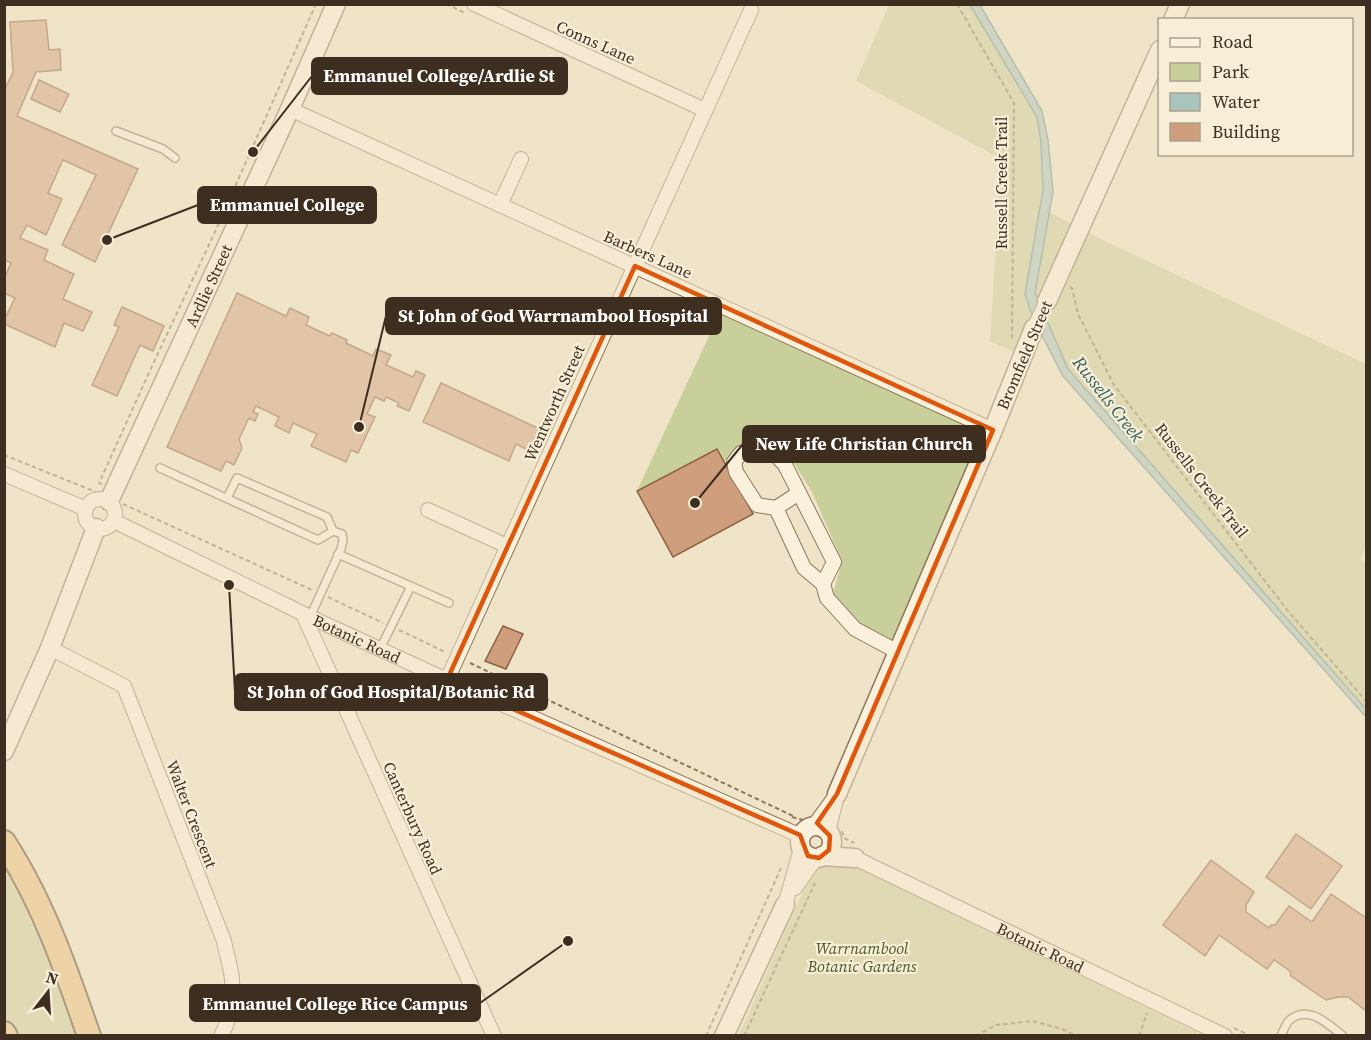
<svg xmlns="http://www.w3.org/2000/svg" width="1371" height="1040" font-family="'Source Serif 4',serif">
<rect width="100%" height="100%" fill="#f0e4c8"/>
<g fill="#c9cf9b">
<path d="M889,5H976L1039,112L1045,210L1107,242L1366,364V547L1361,560L1366,563V709L1066,371L1043,311L1023,355L990,342L1001,159L856,81Z"/>
<path d="M723,306L993,430L901,643L879,636L850,620L833,594L842,561L812,492L792,460L770,443L742,444L724,462L716,449L637,491Z"/>
<path d="M4,842L89,1035H6Z"/>
<path d="M827,864L854,865L1202,1035L738,1036L812,872L820,866Z"/>
</g>
<path fill="#a9c4bc" stroke="#6f938a" stroke-width="1.5" d="M970,5H980L1042,111L1048,140L1053,192L1035,293L1068,369L1366,709V717L1063,376L1033,318L1025,294L1043,190L1041,142L1037,117Z"/>
<g fill="#cf9f7d" stroke="#8d5f41" stroke-width="1.5">
<path d="M46,20L49,50L60,49L61,70L36,72L17,116L138,169L95,262L62,245L96,175L63,160L48,193L62,199L46,235L27,225L20,238L48,250L44,260L74,274L63,299L92,312L83,331L64,323L55,347L4,324V320L15,298L4,293V279L11,263L4,260V91L13,72L10,22Z"/>
<path d="M39,80L69,94L60,112L31,99Z"/>
<path d="M237,293L286,316L290,308L309,317L306,325L330,336L332,333L347,340L346,343L373,356L376,349L391,355L386,365L413,377L416,371L425,375L409,411L397,406L399,403L386,397L384,401L375,397L367,414L375,417L358,453L351,450L346,462L311,446L317,434L293,423L289,433L275,426L279,417L256,406L253,412L258,414L255,421L249,418L239,439L242,448L234,465L226,461L221,471L167,447Z"/>
<path d="M122,307L164,326L153,351L140,345L117,396L92,385L119,327L114,325Z"/>
<path d="M441,383L540,429L530,451L516,444L509,461L423,422Z"/>
<path d="M717,449L753,514L673,557L637,491Z"/>
<path d="M503,626L523,634L506,669L485,661Z"/>
<path d="M1296,834L1342,866L1311,909L1266,877Z"/>
<path d="M1211,860L1254,892L1246,905V912L1269,928L1271,925H1275L1289,906L1312,922L1331,894L1366,918V1008L1365,1010L1348,997H1339L1326,1000L1291,976L1290,971L1274,960L1267,969L1219,935L1205,956L1163,925Z"/>
</g>
<g fill="none" stroke-linecap="round" stroke-linejoin="round">
<defs>
<g id="service">
<path d="M116,131L163,149L175,158"/>
<path d="M160,468L318,540L333,531"/>
<path d="M227,498L237,478L327,517L333,531L342,534L343,540L341,549L310,617"/>
<path d="M338,554L449,603"/>
<path d="M380,649L411,586"/>
<path d="M1281,1036C1284,1030 1286,1022 1291,1019C1310,1005 1329,1025 1343,1036"/>
</g>
<g id="minor">
<path d="M474,4L705,110"/>
<path d="M290,109L993,430"/>
<path d="M500,205L521,159"/>
<path d="M1034,328L1047,301"/>
<path d="M4,474L86,509"/>
<circle cx="100" cy="514" r="15"/>
<path d="M776,508L799,493"/>
<path d="M428,510L507,546"/>
<path id="s1" d="M114,521L310,617L447,680L801,836"/>
<path d="M823,584L834,562L785,465L774,453L759,450L741,453L734,462L736,472L757,505L776,508L804,568L823,584L827,598L855,629L898,652"/>
<path d="M303,614L494,1036"/>
<path d="M50,648L124,686L224,941C226,953 231,967 232,979C233,997 230,1020 221,1036"/>
<path d="M447,680L751,10"/>
<path d="M813,827L837,794"/>
<path d="M828,832L836,799"/>
<path id="s2" d="M855,858L1225,1036"/>
<path d="M795,888L816,858"/>
<path d="M785,905L801,849"/>
</g>
<g id="tertiary">
<path d="M1173,20L1180,4"/>
<path d="M1047,301L1160,50"/>
<path id="s3" d="M109,501L290,109L336,4"/>
<path d="M4,751L50,648L96,528"/>
<path d="M837,794L993,430L1034,328"/>
<circle cx="816" cy="842" r="16"/>
<path d="M822,856L855,858"/>
<path d="M724,1036L785,905"/>
</g>
<g id="trunk">
<path d="M4,842C43,902 66,969 89,1036"/>
<path d="M4,1033L6,1036"/>
</g>
</defs>
<use href="#service" stroke="#8d765c" stroke-width="10"/>
<use href="#minor" stroke="#8d765c" stroke-width="16"/>
<use href="#tertiary" stroke="#8d765c" stroke-width="21"/>
<use href="#trunk" stroke="#5b4430" stroke-width="26"/>
<g stroke="#8d765c" stroke-width="2" stroke-dasharray="4.5 3" stroke-linecap="butt">
<path d="M446,4L465,13"/>
<path d="M957,4L1014,103L1012,337L1014,338"/>
<path d="M1070,287L1072,288L1078,314L1114,385L1288,611L1366,701"/>
<path d="M4,455L96,492"/>
<path d="M102,484L99,483L153,364L215,232L316,4"/>
<path d="M123,504L312,590"/>
<path d="M328,597L383,623"/>
<path d="M399,630L445,652"/>
<path d="M470,663L793,816"/>
<path d="M792,817L803,820"/>
<path d="M842,831L844,838L854,843"/>
<path d="M1234,1028L1251,1036"/>
<path d="M706,1036L781,868"/>
<path d="M744,1036L815,883"/>
<path d="M976,1036L996,1025L1032,1021L1062,1029L1076,1036"/>
<path d="M1139,1036L1147,1013"/>
</g>
<use href="#service" stroke="#faf1dc" stroke-width="7"/>
<use href="#minor" stroke="#faf1dc" stroke-width="14"/>
<use href="#tertiary" stroke="#faf1dc" stroke-width="18"/>
<use href="#trunk" stroke="#eabe7c" stroke-width="22"/>
</g>
<path d="M0 0H1371V1040H0ZM635,266L993,430L837,794L817,823L830,836L829,850L819,858L808,856L800,835L447,680Z" fill="#f0e4c8" fill-opacity=".55" fill-rule="evenodd"/>
<path fill="none" stroke="#df570d" stroke-width="4.5" stroke-linejoin="round" d="M635,266L993,430L837,794L817,823L830,836L829,850L819,858L808,856L800,835L447,680Z"/>
<g text-anchor="middle" stroke-width="4.5" stroke-linejoin="round" paint-order="stroke">
<g font-size="16" fill="#3d2e20" stroke="#f7eed8">
<text transform="translate(596 42) rotate(24)" y="6">Conns Lane</text>
<text transform="translate(1001 183) rotate(-90)" y="6">Russell Creek Trail</text>
<text transform="translate(648 254) rotate(24)" y="6">Barbers Lane</text>
<text dy="6" stroke="none"><textPath href="#s3" startOffset="237">Ardlie Street</textPath></text>
<text transform="translate(1024 355) rotate(-67)" y="6">Bromfield Street</text>
<text transform="translate(554 403) rotate(-66)" y="6">Wentworth Street</text>
<text transform="translate(1202 480) rotate(52)" y="6">Russells Creek Trail</text>
<text dy="6" stroke="none"><textPath href="#s1" startOffset="270">Botanic Road</textPath></text>
<text transform="translate(192 814) rotate(69)" y="6">Walter Crescent</text>
<text transform="translate(413 818) rotate(66)" y="6">Canterbury Road</text>
<text dy="6" stroke="none"><textPath href="#s2" startOffset="206">Botanic Road</textPath></text>
</g>
<g font-size="16" font-style="italic" fill="#4d5a26" stroke="#f7eed8">
<text x="862" y="954">Warrnambool<tspan x="862" dy="18">Botanic Gardens</tspan></text>
</g>
<g font-size="18" font-style="italic" fill="#2f5d5a" stroke="#f7eed8">
<text transform="translate(1108 399) rotate(52)" y="6">Russells Creek</text>
</g>
</g>
<path fill="none" stroke="#3d2e20" stroke-width="2" d="M253 152L312 76M107 240L198 205M359 427L386 316M695 503L743 444M229 585L235 692M568 941L480 1003"/>
<g fill="#3d2e20" stroke="#f7eed8" stroke-width="2">
<circle cx="253" cy="152" r="6"/>
<circle cx="107" cy="240" r="6"/>
<circle cx="359" cy="427" r="6"/>
<circle cx="695" cy="503" r="6"/>
<circle cx="229" cy="585" r="6"/>
<circle cx="568" cy="941" r="6"/>
</g>
<g fill="#3d2e20" stroke="#3d2e20" stroke-width="2">
<rect x="312" y="58" width="255" height="36" rx="6"/>
<rect x="198" y="187" width="178" height="36" rx="6"/>
<rect x="386" y="298" width="335" height="36" rx="6"/>
<rect x="743" y="426" width="242" height="36" rx="6"/>
<rect x="235" y="674" width="312" height="36" rx="6"/>
<rect x="190" y="985" width="290" height="36" rx="6"/>
</g>
<g font-size="18" text-anchor="middle" font-weight="bold" fill="#fff">
<text x="439" y="82">Emmanuel College/Ardlie St</text>
<text x="287" y="211">Emmanuel College</text>
<text x="553" y="322">St John of God Warrnambool Hospital</text>
<text x="864" y="450">New Life Christian Church</text>
<text x="391" y="698">St John of God Hospital/Botanic Rd</text>
<text x="335" y="1010">Emmanuel College Rice Campus</text>
</g>
<rect width="1371" height="1040" fill="none" stroke="#3d2e20" stroke-width="12"/>
<rect x="1158" y="18" width="195" height="138" fill="#f7eed8" stroke="#ada18e" stroke-width="1.5"/>
<rect x="1170" y="38" width="30" height="9" fill="#faf1dc" stroke="#ada18e" stroke-width="1.5"/>
<text x="1212" y="48" font-size="18" fill="#3d2e20">Road</text>
<rect x="1170" y="63" width="30" height="18" fill="#c9cf9b" stroke="#ada18e" stroke-width="1.5"/>
<text x="1212" y="78" font-size="18" fill="#3d2e20">Park</text>
<rect x="1170" y="93" width="30" height="18" fill="#a9c4bc" stroke="#ada18e" stroke-width="1.5"/>
<text x="1212" y="108" font-size="18" fill="#3d2e20">Water</text>
<rect x="1170" y="123" width="30" height="18" fill="#cf9f7d" stroke="#ada18e" stroke-width="1.5"/>
<text x="1212" y="138" font-size="18" fill="#3d2e20">Building</text>
<g transform="translate(48 992) rotate(17)" stroke="#f7eed8" stroke-width="4.5" paint-order="stroke">
<path d="M0-4.5L10 22L0 15L-10 22Z" fill="#3d2e20"/>
<text y="-9" font-size="16" font-weight="bold" text-anchor="middle" fill="#3d2e20">N</text>
</g>
</svg>
